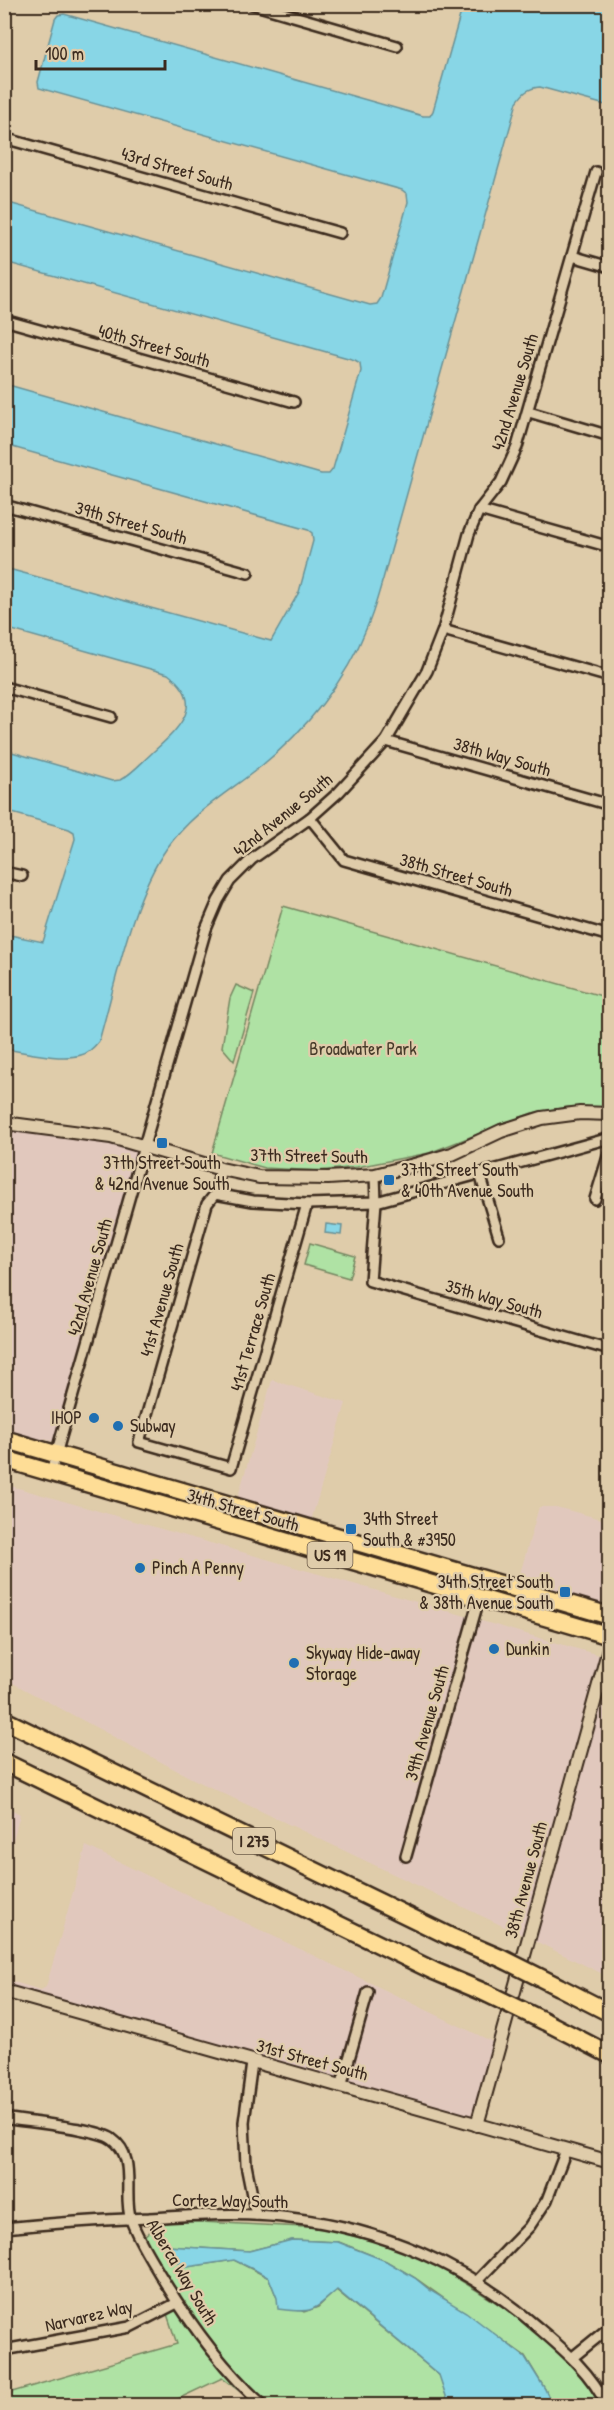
<svg xmlns="http://www.w3.org/2000/svg" width="614" height="2410" font-family="'Patrick Hand',sans-serif">
<rect width="100%" height="100%" fill="#dfccaa"/>
<filter id="ink" filterUnits="userSpaceOnUse"><feTurbulence type="fractalNoise" baseFrequency=".0167" numOctaves="2"/><feDisplacementMap in="SourceGraphic" scale="12" xChannelSelector="R" yChannelSelector="G"/><feConvolveMatrix kernelMatrix="1 2 1 2 8 2 1 2 1" color-interpolation-filters="sRGB"/></filter>
<g filter="url(#ink)">
<g fill="#e1c8bd">
<path d="M4,1128L77,1135L137,1149L111,1248L54,1442L44,1439L42,1442L5,1431Z"/>
<path d="M272,1380L346,1403L311,1521L237,1500Z"/>
<path d="M4,1484L469,1617L401,1859L410,1861L478,1620L602,1656L524,1936L193,1779L5,1679Z"/>
<path d="M539,1507H556L609,1521V1573L601,1605L518,1581Z"/>
<path d="M609,1665V1977L533,1940Z"/>
<path d="M5,1806L20,1814L5,1870Z"/>
<path d="M86,1846L495,2043L473,2120L347,2084L374,1990L365,1987L338,2081L5,1987L4,1979L41,1990L46,1987Z"/>
</g>
<g fill="#afe2a4" stroke="#758661" stroke-width="1.5">
<path d="M283,906L609,998V1107H568L532,1113L429,1153L357,1167L319,1171L265,1168L212,1153Z"/>
<path d="M236,985L254,993L234,1061L222,1047L230,998Z"/>
<path d="M310,1243L355,1256L349,1278L304,1265Z"/>
<path d="M179,2221L324,2228L399,2248L431,2262L521,2318L582,2375L602,2405H552L545,2389L525,2356L415,2278L386,2261L339,2242L292,2240L249,2251L167,2246L187,2267L234,2260L269,2278L277,2298L304,2312L318,2307L336,2290L440,2376L449,2405H271C220,2361 184,2304 149,2247L144,2236L161,2222Z"/>
<path d="M175,2309L201,2343L251,2400L222,2378L165,2405L5,2406V2394L177,2344L167,2314Z"/>
</g>
<g fill="#88d6e6" stroke="#699196" stroke-width="1.5">
<path d="M463,5H609V106L540,87C528,88 523,93 517,102L383,579C378,595 374,612 367,627C346,681 305,731 260,767C226,794 194,811 167,848C132,897 116,982 99,1041C95,1046 88,1054 81,1055C60,1061 26,1052 5,1049V934L43,942L75,839L74,832L69,829L5,811V750L112,781L120,780C132,774 142,762 152,753C178,729 208,704 168,674L5,628V568L271,641L299,592L313,541L312,533L308,530L5,445V384L321,474H329L333,469L361,371L360,363L355,360L5,262V205L9,203L370,305L377,304L381,298L408,202L407,194L402,190L39,88L38,82L55,19L58,15L64,14L423,116H430L433,111Z"/>
<path d="M326,1224L342,1226L341,1235L325,1233Z"/>
<path d="M292,2240L338,2242L386,2261L415,2278L431,2291L466,2312L525,2357L545,2389L552,2405H449L439,2375L337,2290C310,2313 314,2313 278,2309L277,2298L269,2278L257,2271L234,2260L187,2267L168,2257L167,2246L249,2251Z"/>
</g>
<g fill="none" stroke-linecap="round" stroke-linejoin="round">
<defs>
<g id="street">
<path d="M252,4L397,46"/>
<path d="M4,138L340,233"/>
<path d="M572,256L610,267"/>
<path d="M4,320L294,402"/>
<path d="M529,412L610,436"/>
<path d="M4,505L248,573"/>
<path d="M479,510L610,547"/>
<path d="M443,630L610,677"/>
<path d="M4,687L111,717"/>
<path d="M386,741L610,805"/>
<path d="M310,818L344,860L610,936"/>
<path d="M4,872L22,876"/>
<path d="M221,1169L215,1194L207,1204L139,1442L231,1468L307,1204"/>
<path d="M480,1174L499,1237"/>
<path d="M375,1175L376,1202L370,1281L610,1350"/>
<path d="M215,1194L253,1201L307,1204L376,1202L610,1138"/>
<path d="M595,1199L610,1150"/>
<path d="M51,1472L206,929L218,901L230,881L252,859L310,818L339,792L386,741L427,671L443,630L469,534L479,510L501,482L517,447L596,172"/>
<path d="M406,1856L479,1599"/>
<path d="M252,2063L244,2122L246,2165L256,2215"/>
<path d="M341,2087L368,1992"/>
<path d="M4,2118C26,2122 97,2128 112,2139C138,2157 122,2195 131,2220C138,2239 149,2256 159,2273C188,2321 222,2369 264,2406"/>
<path d="M4,2228C53,2223 101,2220 149,2218C196,2215 244,2212 290,2218C380,2228 467,2265 535,2325C563,2349 591,2372 607,2406"/>
<path d="M477,2281L529,2227L547,2200L566,2150"/>
<path d="M4,2350L130,2327L177,2303"/>
<path d="M573,2357L610,2327"/>
</g>
<g id="secondary">
<path d="M4,1123L111,1137L221,1169L259,1177L328,1178L375,1175L418,1164L452,1154L501,1131L542,1118L580,1113L610,1114"/>
<path d="M4,1991L610,2162"/>
<path d="M477,2125L610,1645"/>
</g>
<g id="highway">
<path d="M4,1439L610,1616"/>
<path d="M4,1459L610,1636"/>
<path d="M4,1720L449,1936L505,1960"/>
<path d="M4,1762L434,1971L486,1993"/>
<path d="M559,1987L610,2013"/>
<path d="M544,2021L610,2055"/>
</g>
</defs>
<use href="#street" stroke="#3b2a1e" stroke-width="14"/>
<use href="#secondary" stroke="#3b2a1e" stroke-width="16"/>
<use href="#highway" stroke="#3b2a1e" stroke-width="21"/>
<use href="#street" stroke="#dfccaa" stroke-width="9"/>
<use href="#secondary" stroke="#dfccaa" stroke-width="12"/>
<use href="#highway" stroke="#fedd96" stroke-width="16"/>
<defs>
<g id="highway-bridge">
<path d="M505,1960L559,1987"/>
<path d="M486,1993L544,2021"/>
</g>
</defs>
<use href="#highway-bridge" stroke="#3b2a1e" stroke-width="21" stroke-linecap="butt"/>
<use href="#highway-bridge" stroke="#fedd96" stroke-width="16"/>
</g>
</g>
<g fill="#1f6fb2" stroke="#dfccaa" stroke-width="2">
<rect x="156" y="1137" width="12" height="12" rx="3"/>
<rect x="383" y="1174" width="12" height="12" rx="3"/>
<circle cx="94" cy="1418" r="6"/>
<circle cx="118" cy="1426" r="6"/>
<rect x="345" y="1523" width="12" height="12" rx="3"/>
<circle cx="140" cy="1568" r="6"/>
<rect x="559" y="1586" width="12" height="12" rx="3"/>
<circle cx="494" cy="1649" r="6"/>
<circle cx="294" cy="1663" r="6"/>
</g>
<g text-anchor="middle" stroke-width="4.5" stroke-linejoin="round" paint-order="stroke">
<g fill="#dfccaa" stroke="#6c5b48" stroke-width="1.5">
<rect x="307.5" y="1542" width="45" height="26" rx="4.5"/>
<rect x="233" y="1828" width="42" height="26" rx="4.5"/>
</g>
<g font-size="16" font-weight="bold" fill="#3b2a1e">
<text x="330" y="1561">US 19</text>
<text x="254" y="1847">I 275</text>
</g>
<g font-size="18" fill="#3b2a1e" stroke="#dfccaa">
<text transform="translate(177 169) rotate(16)" y="6">43rd Street South</text>
<text transform="translate(154 346) rotate(16)" y="6">40th Street South</text>
<text transform="translate(515 392) rotate(-73)" y="6">42nd Avenue South</text>
<text transform="translate(131 523) rotate(16)" y="6">39th Street South</text>
<text transform="translate(502 757) rotate(16)" y="6">38th Way South</text>
<text transform="translate(283 815) rotate(-39)" y="6">42nd Avenue South</text>
<text transform="translate(456 875) rotate(16)" y="6">38th Street South</text>
<text transform="translate(309 1156) rotate(1)" y="6">37th Street South</text>
<text transform="translate(90 1277) rotate(-74)" y="6">42nd Avenue South</text>
<text transform="translate(494 1299) rotate(16)" y="6">35th Way South</text>
<text transform="translate(162 1300) rotate(-74)" y="6">41st Avenue South</text>
<text transform="translate(253 1332) rotate(-74)" y="6">41st Terrace South</text>
<text transform="translate(243 1510) rotate(16)" y="6">34th Street South</text>
<text transform="translate(427 1723) rotate(-74)" y="6">39th Avenue South</text>
<text transform="translate(526 1880) rotate(-75)" y="6">38th Avenue South</text>
<text transform="translate(312 2060) rotate(15)" y="6">31st Street South</text>
<text transform="translate(230 2201) rotate(1)" y="6">Cortez Way South</text>
<text transform="translate(182 2272) rotate(59)" y="6">Alberca Way South</text>
<text transform="translate(89 2316) rotate(-13)" y="6">Narvarez Way</text>
</g>
<g font-size="18" fill="#473c2b" stroke="#dfccaa">
<text x="363" y="1055">Broadwater Park</text>
</g>
<g font-size="18" fill="#3b2a1e" stroke="#dfccaa" text-anchor="start">
<text x="162" y="1169" text-anchor="middle">37th Street South<tspan x="162" dy="21">&amp; 42nd Avenue South</tspan></text>
<text x="401" y="1176">37th Street South<tspan x="401" dy="21">&amp; 40th Avenue South</tspan></text>
<text x="82" y="1424" text-anchor="end">IHOP</text>
<text x="130" y="1432">Subway</text>
<text x="363" y="1525">34th Street<tspan x="363" dy="21">South &amp; #3950</tspan></text>
<text x="152" y="1574">Pinch A Penny</text>
<text x="553" y="1588" text-anchor="end">34th Street South<tspan x="553" dy="21">&amp; 38th Avenue South</tspan></text>
<text x="506" y="1655">Dunkin'</text>
<text x="306" y="1659">Skyway Hide-away<tspan x="306" dy="21">Storage</tspan></text>
</g>
</g>
<rect width="614" height="2410" fill="none" stroke="#dfccaa" stroke-width="24"/>
<rect x="12" y="12" width="590" height="2386" fill="none" stroke="#3b2a1e" stroke-width="2" filter="url(#ink)"/>
<path d="M36 60v9h129v-9" fill="none" stroke="#3b2a1e" stroke-width="3"/>
<text x="45" y="60" font-size="18" fill="#3b2a1e" stroke="#dfccaa" stroke-width="4.5" paint-order="stroke">100 m</text>
</svg>
